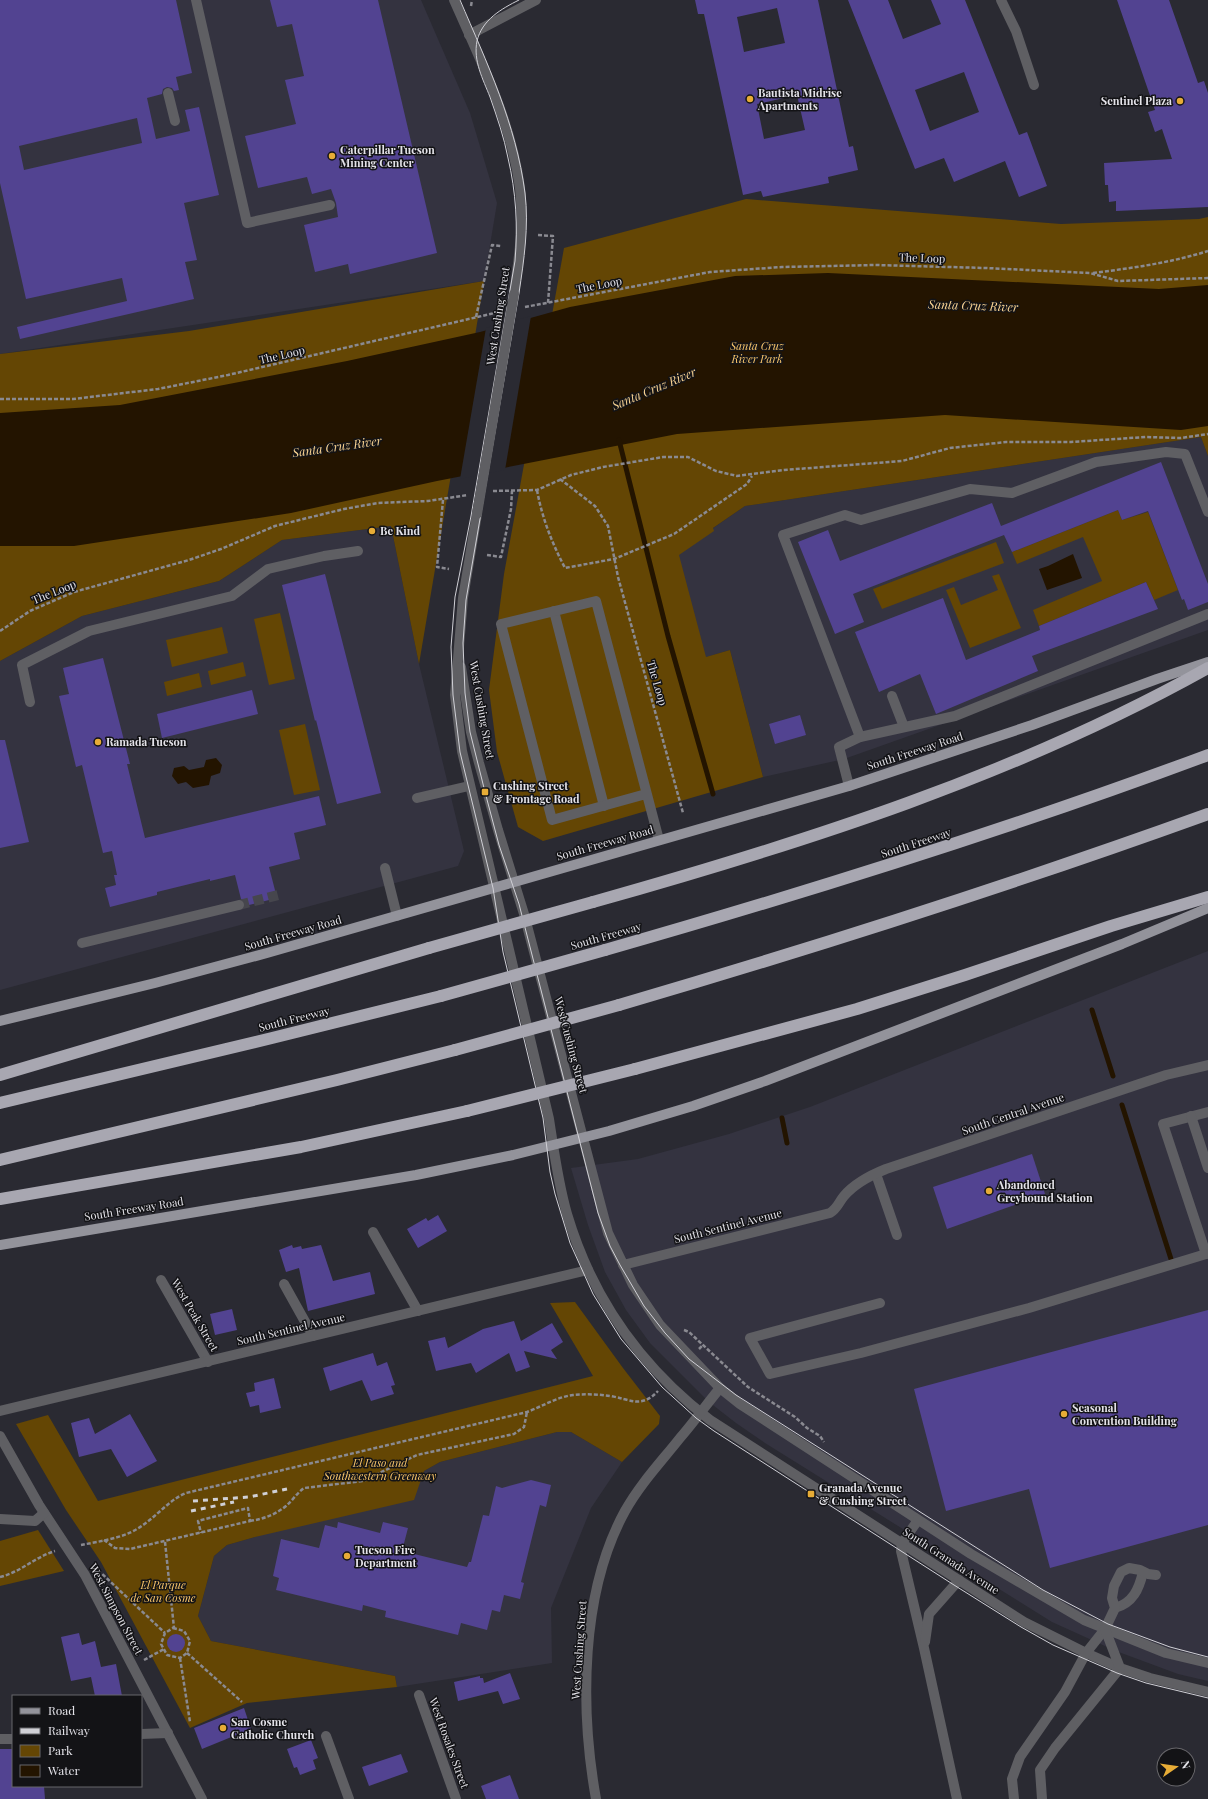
<svg xmlns="http://www.w3.org/2000/svg" width="1208" height="1799" font-family="'Playfair Display',serif">
<rect width="100%" height="100%" fill="#2a2a32"/>
<g fill="#343340">
<path d="M0,0H421L470,113L497,203L484,281L0,354Z"/>
<path d="M1201,437L1208,456V630L844,759L763,777L730,650L700,659L677,553L745,506Z"/>
<path d="M391,526L419,664L464,851L458,866L0,990V661L82,616L219,581L282,540Z"/>
<path d="M1208,951V1681L1178,1674L1116,1651L1052,1622L765,1443L736,1423L709,1402L650,1343L626,1310L605,1272L588,1225L571,1168L638,1159L729,1134L810,1107Z"/>
<path d="M557,1432H571L622,1462L591,1508L551,1608L552,1663L397,1687L395,1676L211,1641L198,1616L214,1556L227,1545L255,1537L424,1471L440,1462Z"/>
</g>
<g fill="#644604">
<path d="M746,199L1061,224L1199,219L1208,217V456L1201,437L745,506L713,528L714,531L679,555L706,657L730,650L763,777L543,841L518,827L497,752L489,690L504,574L542,366L452,469L419,664L391,526L282,540L219,581L82,616L0,661V354L189,331L484,281L474,342L550,326L564,248Z"/>
<path d="M1118,510L1122,520L1148,512L1178,590L1154,600L1146,582L1039,626L1033,610L1102,581L1083,537L1017,564L1012,552Z"/>
<path d="M996,542L1004,563L882,609L873,589Z"/>
<path d="M999,574L1021,628L970,648L946,590L954,587L961,605L998,590L992,576Z"/>
<path d="M280,613L295,679L269,685L254,619Z"/>
<path d="M222,627L228,653L172,667L166,640Z"/>
<path d="M243,662L246,676L211,685L208,671Z"/>
<path d="M199,673L202,687L167,696L164,682Z"/>
<path d="M305,724L320,790L294,795L279,730Z"/>
<path d="M575,1302L623,1368L660,1416L659,1424L622,1462L571,1432H557L440,1462L424,1471L414,1500L255,1537L227,1545L214,1556L198,1616L211,1641L395,1676L397,1687L247,1703L190,1728L101,1562L66,1510L16,1424L48,1415L98,1501L593,1376L550,1303Z"/>
<path d="M38,1530L64,1571L0,1586V1541Z"/>
</g>
<g fill="#231400">
<path d="M828,273L1159,289L1208,285V426L1181,430L945,415L677,434L437,481L291,513L74,546H0V413L120,405L347,361L480,332L570,307L735,276Z"/>
<path d="M1073,554L1082,578L1047,590L1039,569L1048,566Z"/>
<path d="M216,758L222,765L220,773L211,776L209,785L193,788L186,782L178,784L172,776L174,768L184,766L189,770L204,767L206,760Z"/>
</g>
<path fill="#2a2a32" d="M531,316L505,470L460,479L486,328Z"/>
<g fill="none" stroke-linecap="round" stroke-linejoin="round">
<g stroke="#231400" stroke-width="5">
<path d="M619,440L668,636L713,794"/>
<path d="M1092,1010L1113,1076"/>
<path d="M1122,1105L1171,1259"/>
<path d="M782,1118L787,1143"/>
</g>
</g>
<g fill="#524391" fill-rule="evenodd">
<path d="M0,0H176L192,73L176,77L179,90L174,91L172,88L167,87L163,89L162,94L147,98L156,139L190,131L185,110L199,107L219,195L184,203L197,260L185,262L194,299L20,339L17,327L127,301L122,278L26,299L0,183ZM137,118L142,143L24,170L19,146Z"/>
<path d="M270,0H378L437,253L350,274L348,264L315,272L304,225L338,217L336,203L331,189L312,194L307,177L258,188L245,136L296,124L285,80L304,76L292,24L277,27Z"/>
<path d="M695,0H818L849,147L853,146L858,170L828,177L829,183L763,197L761,191L743,195L704,14H698ZM777,8L785,43L744,52L737,17ZM797,95L805,130L764,139L757,104Z"/>
<path d="M848,0H888L903,39L941,24L931,0H965L1019,135L1027,132L1047,186L1019,197L1005,161L954,182L944,158L915,169ZM964,72L979,112L930,131L915,90Z"/>
<path d="M1117,0H1169L1198,83L1204,81L1208,93V207L1116,211V201L1109,202L1108,185H1105L1104,163L1172,159L1162,129L1155,132L1148,112L1155,110Z"/>
<path d="M1161,462L1208,584V602L1188,610L1184,599L1182,600L1148,511L1122,520L1118,510L1012,552L1004,535L853,594L864,622L835,634L798,542L828,530L840,561L992,503L1001,526Z"/>
<path d="M325,574L381,793L337,804L316,720L315,721L282,585Z"/>
<path d="M1146,582L1158,609L1032,656L1038,671L936,714L920,674L879,692L855,632L943,598L966,660L1040,630L1039,626Z"/>
<path d="M103,658L130,764H127L145,838L319,796L326,825L294,833L300,859L269,867L277,898L245,906L244,901L241,899L235,875L210,881V879L157,892V895L110,907L105,888L116,885L114,875H117L112,851L103,853L82,765L76,767L59,696L69,694L63,668Z"/>
<path d="M252,690L258,714L162,738L157,714Z"/>
<path d="M800,715L806,735L775,744L769,724Z"/>
<path d="M0,740H5L29,842L0,848Z"/>
<path d="M1032,1154L1045,1194L947,1229L933,1187Z"/>
<path d="M438,1215L447,1231L418,1248L407,1229L426,1218L428,1221Z"/>
<path d="M292,1245L293,1248L301,1246L302,1249L321,1245L333,1281L370,1272L375,1294L308,1311L299,1268L286,1272L279,1250Z"/>
<path d="M232,1309L237,1330L215,1335L210,1314Z"/>
<path d="M1208,1310V1525L1050,1568L1029,1489L946,1511L914,1389Z"/>
<path d="M514,1321L521,1341L552,1323L563,1342L551,1350L557,1359L524,1351L530,1367L516,1372L509,1353L476,1373L471,1363L436,1371L428,1341L445,1337L448,1348L483,1329Z"/>
<path d="M373,1353L377,1366L387,1362L395,1385L391,1386L394,1394L371,1401L362,1380L330,1391L323,1368Z"/>
<path d="M274,1378L281,1408L260,1413L259,1405L250,1407L246,1393L255,1391L254,1383Z"/>
<path d="M130,1414L157,1461L127,1477L111,1449L79,1457L71,1423L89,1418L95,1434Z"/>
<path d="M531,1480L551,1485L546,1507L540,1505L521,1582L524,1583L520,1599L504,1595L500,1612L492,1610L487,1630L461,1623L458,1635L385,1617L386,1611L363,1605L362,1611L276,1590L279,1578L273,1576L281,1539L319,1548L325,1525L337,1528L338,1522L380,1533L383,1522L408,1528L402,1551L467,1567L469,1562H471L483,1515L489,1516L496,1486L502,1488Z"/>
<path d="M79,1633L82,1645L95,1641L101,1667L116,1664L122,1696H95L91,1677L71,1681L61,1637Z"/>
<circle cx="176" cy="1643" r="9"/>
<path d="M510,1673L520,1699L503,1704L498,1691L458,1701L454,1682L480,1676V1678H483L484,1683Z"/>
<path d="M244,1708L251,1729L202,1749L194,1728Z"/>
<path d="M311,1740L318,1758L313,1760L316,1769L300,1775L297,1767L294,1768L287,1749Z"/>
<path d="M0,1749H13V1786H44L45,1799H0Z"/>
<path d="M401,1754L408,1772L369,1786L362,1767Z"/>
<path d="M510,1775L519,1799H486L481,1786Z"/>
</g>
<g fill="none" stroke-linecap="round" stroke-linejoin="round">
<path stroke="#46464d" stroke-width="10" stroke-dasharray="10 5" stroke-linecap="butt" d="M239,905L278,895"/>
<g stroke="#8a8a91" stroke-width="2.5" stroke-dasharray="4 2" stroke-linecap="butt">
<path d="M471,6L472,0"/>
<path d="M538,235L553,236L548,303"/>
<path d="M1093,273C1132,268 1170,263 1208,251"/>
<path d="M525,307L710,272L782,267L875,265L986,268L1090,273L1118,281L1208,278"/>
<path d="M476,317L492,245L501,246"/>
<path d="M0,399H73L158,389L228,375L499,312"/>
<path d="M560,479L595,506L608,526L618,577L683,813"/>
<path d="M537,490C542,518 552,543 565,568L614,559L674,534L747,484L752,476"/>
<path d="M493,491L537,490L571,475L603,467L663,457H688L716,471L737,476L784,470L902,461L950,448L1006,442H1071L1146,437L1181,438L1208,434"/>
<path d="M443,500L437,567L449,569"/>
<path d="M487,555L501,557L511,509L512,491"/>
<path d="M0,631L30,611L74,592L189,560L221,549L275,526L344,509L378,503L428,501L468,495"/>
<path d="M684,1330L689,1332L748,1387L795,1417L807,1428L820,1436L824,1442"/>
<path d="M699,1349L703,1345"/>
<path d="M250,1521C263,1519 275,1515 286,1506C292,1501 297,1493 304,1488L363,1481L417,1455L514,1434L524,1427L527,1412"/>
<path d="M104,1540L115,1548L130,1549L250,1521L248,1508L198,1521L201,1533"/>
<path d="M165,1542L174,1628"/>
<path d="M81,1545C101,1541 126,1538 143,1525C158,1515 169,1500 186,1493L527,1412C543,1406 557,1397 573,1395C585,1394 598,1394 610,1396C630,1399 641,1409 658,1391"/>
<path d="M98,1570L165,1633"/>
<path d="M0,1577C21,1572 35,1557 55,1551"/>
<path d="M173,1628L184,1631L190,1641L187,1653L180,1658L167,1655L161,1644L165,1633Z"/>
<path d="M187,1653L242,1702"/>
<path d="M180,1658L190,1722"/>
<path d="M144,1660L164,1649"/>
</g>
<g stroke="#5f5f63" stroke-width="10">
<path d="M196,0L247,223L330,205"/>
<path d="M454,0C481,61 511,121 520,188C524,223 519,259 514,294"/>
<path d="M1001,0L1016,31L1034,85"/>
<path d="M469,35L536,0"/>
<path d="M168,93L175,121"/>
<path d="M477,514L463,598L455,695L462,751L549,1119C554,1151 558,1183 567,1214C592,1298 641,1367 710,1420L1024,1622L1086,1653L1120,1668L1150,1678L1208,1692"/>
<path d="M554,611L604,806"/>
<path d="M461,667L471,732L479,763L498,830L524,914L608,1233L633,1285L660,1325L720,1388L740,1404L971,1554L1084,1620L1166,1653L1208,1663"/>
<path d="M892,696L904,727"/>
<path d="M30,702L22,665L89,631L232,596L268,569L324,556L358,551"/>
<path d="M860,737L783,535L845,515L861,520L970,489L1012,493L1096,462L1166,452L1185,454L1208,512"/>
<path d="M849,786L839,747L860,737L955,716L1208,614"/>
<path d="M646,794L552,820L501,624L596,601L659,840"/>
<path d="M417,798L469,786"/>
<path d="M385,868L397,916"/>
<path d="M82,943L239,905"/>
<path d="M1208,1112L1163,1124L1206,1254L1208,1253"/>
<path d="M1191,1116L1208,1168"/>
<path d="M876,1174L897,1235"/>
<path d="M373,1232L418,1311"/>
<path d="M623,1265L830,1213C837,1209 839,1202 844,1196C855,1183 871,1175 886,1169L1166,1075L1208,1065"/>
<path d="M161,1280L208,1362"/>
<path d="M284,1284L313,1336"/>
<path d="M880,1303L750,1338L770,1374L861,1353L1029,1308L1206,1254"/>
<path d="M0,1411L588,1270"/>
<path d="M0,1436L39,1505L85,1575L202,1799"/>
<path d="M0,1519L35,1521L44,1513"/>
<path d="M918,1520L902,1543L901,1551L924,1648L957,1799"/>
<path d="M1115,1608C1133,1603 1139,1589 1143,1572"/>
<path d="M925,1642L929,1614L959,1580"/>
<path d="M419,1695L456,1799"/>
<path d="M141,1734L168,1733"/>
<path d="M326,1736L349,1799"/>
<path d="M0,1739H13"/>
<path d="M596,1799C580,1709 580,1593 625,1511C640,1484 661,1462 680,1438C694,1422 706,1405 720,1388"/>
<path d="M1014,1799L1012,1779L1020,1757L1065,1692L1086,1653L1105,1629L1115,1608L1112,1598L1114,1586L1121,1572L1129,1568L1140,1570L1148,1574L1156,1575"/>
<path d="M1042,1799L1040,1770L1055,1748L1120,1668L1105,1629"/>
</g>
<g stroke="#93939b" stroke-width="10">
<path d="M0,1021L155,983L267,953L849,786L1032,725L1157,679L1208,662"/>
<path d="M0,1245L416,1175L513,1155L609,1131L693,1106L765,1081L1122,944L1208,908"/>
</g>
<g stroke="#a8a7b1" stroke-width="12">
<path d="M593,902C803,843 1017,775 1208,668"/>
<path d="M605,950C808,892 1010,829 1208,755"/>
<path d="M619,1005C817,947 1014,884 1208,814"/>
<path d="M635,1069L857,1009L965,975L1111,926L1208,897"/>
<path d="M0,1075L429,948"/>
<path d="M0,1103L272,1038L441,996"/>
<path d="M0,1160L337,1080L455,1050"/>
<path d="M0,1199L301,1147L467,1111"/>
</g>
<g stroke="#d0d0d6" stroke-width="1">
<path d="M460,0C487,63 516,124 525,193C529,226 524,260 519,293L466,600L463,643L465,693L470,732L485,792L499,845L519,904L598,1213L610,1246L620,1265L644,1306L665,1333L689,1359L736,1395L1043,1590L1108,1624L1170,1647L1208,1657"/>
<path d="M519,0C501,9 482,20 477,41C473,61 483,79 490,97C497,117 504,137 508,158C516,192 518,226 515,261L471,516L455,597L451,647L453,695L460,752L493,888L503,952L543,1118L550,1172L555,1194L570,1243L593,1294L621,1339L662,1387L696,1418L714,1431L954,1585L1021,1627L1053,1645L1117,1673L1146,1683L1208,1698"/>
</g>
<g stroke="#d0d0d6" stroke-width="3" stroke-dasharray="5 5" stroke-linecap="butt">
<path d="M193,1501L249,1497L287,1489"/>
<path d="M191,1511L234,1502"/>
</g>
<path stroke="#5f5f63" stroke-width="10" d="M477,514L514,294"/>
<g stroke="#a8a7b1" stroke-width="12">
<path d="M429,948L593,902"/>
<path d="M441,996L605,950"/>
<path d="M455,1050L619,1005"/>
<path d="M467,1111L635,1069"/>
</g>
</g>
<g fill="#e7ac36" stroke="#131316" stroke-width="1.5">
<circle cx="750" cy="99" r="4"/>
<circle cx="1180" cy="101" r="4"/>
<circle cx="332" cy="156" r="4"/>
<circle cx="372" cy="531" r="4"/>
<circle cx="98" cy="742" r="4"/>
<rect x="481" y="788" width="8" height="8" rx="2"/>
<circle cx="989" cy="1191" r="4"/>
<circle cx="1064" cy="1414" r="4"/>
<rect x="807" y="1490" width="8" height="8" rx="2"/>
<circle cx="347" cy="1556" r="4"/>
<circle cx="223" cy="1728" r="4"/>
</g>
<g text-anchor="middle" stroke-width="3" stroke-linejoin="round" paint-order="stroke">
<g font-size="11" font-weight="bold" fill="#e4e3e9" stroke="#131316" text-anchor="start">
<text x="758" y="97">Bautista Midrise<tspan x="758" dy="13">Apartments</tspan></text>
<text x="1172" y="105" text-anchor="end">Sentinel Plaza</text>
<text x="340" y="154">Caterpillar Tucson<tspan x="340" dy="13">Mining Center</tspan></text>
<text x="380" y="535">Be Kind</text>
<text x="106" y="746">Ramada Tucson</text>
<text x="493" y="790">Cushing Street<tspan x="493" dy="13">&amp; Frontage Road</tspan></text>
<text x="997" y="1189">Abandoned<tspan x="997" dy="13">Greyhound Station</tspan></text>
<text x="1072" y="1412">Seasonal<tspan x="1072" dy="13">Convention Building</tspan></text>
<text x="819" y="1492">Granada Avenue<tspan x="819" dy="13">&amp; Cushing Street</tspan></text>
<text x="355" y="1554">Tucson Fire<tspan x="355" dy="13">Department</tspan></text>
<text x="231" y="1726">San Cosme<tspan x="231" dy="13">Catholic Church</tspan></text>
</g>
<g font-size="11" fill="#e4e3e9" stroke="#131316">
<text transform="translate(922 258) rotate(2)" y="4">The Loop</text>
<text transform="translate(599 285) rotate(-11)" y="4">The Loop</text>
<text transform="translate(498 316) rotate(-81)" y="4">West Cushing Street</text>
<text transform="translate(282 355) rotate(-13)" y="4">The Loop</text>
<text transform="translate(54 592) rotate(-22)" y="4">The Loop</text>
<text transform="translate(657 683) rotate(74)" y="4">The Loop</text>
<text transform="translate(482 710) rotate(80)" y="4">West Cushing Street</text>
<text transform="translate(915 751) rotate(-18)" y="4">South Freeway Road</text>
<text transform="translate(605 843) rotate(-16)" y="4">South Freeway Road</text>
<text transform="translate(916 843) rotate(-18)" y="4">South Freeway</text>
<text transform="translate(293 933) rotate(-16)" y="4">South Freeway Road</text>
<text transform="translate(606 936) rotate(-16)" y="4">South Freeway</text>
<text transform="translate(294 1019) rotate(-14)" y="4">South Freeway</text>
<text transform="translate(571 1045) rotate(75)" y="4">West Cushing Street</text>
<text transform="translate(1013 1114) rotate(-19)" y="4">South Central Avenue</text>
<text transform="translate(134 1209) rotate(-9)" y="4">South Freeway Road</text>
<text transform="translate(728 1226) rotate(-14)" y="4">South Sentinel Avenue</text>
<text transform="translate(195 1315) rotate(60)" y="4">West Peak Street</text>
<text transform="translate(291 1329) rotate(-13)" y="4">South Sentinel Avenue</text>
<text transform="translate(951 1561) rotate(33)" y="4">South Granada Avenue</text>
<text transform="translate(116 1609) rotate(62)" y="4">West Simpson Street</text>
<text transform="translate(579 1650) rotate(-86)" y="4">West Cushing Street</text>
<text transform="translate(449 1743) rotate(70)" y="4">West Rosales Street</text>
</g>
<g font-size="11" font-style="italic" fill="#f9c66b" stroke="#131316">
<text x="757" y="350">Santa Cruz<tspan x="757" dy="13">River Park</tspan></text>
<text x="380" y="1467">El Paso and<tspan x="380" dy="13">Southwestern Greenway</tspan></text>
<text x="163" y="1589">El Parque<tspan x="163" dy="13">de San Cosme</tspan></text>
</g>
<g font-size="12" font-style="italic" fill="#fad493" stroke="#131316">
<text transform="translate(973 306) rotate(2)" y="4">Santa Cruz River</text>
<text transform="translate(654 389) rotate(-23)" y="4">Santa Cruz River</text>
<text transform="translate(337 447) rotate(-8)" y="4">Santa Cruz River</text>
</g>
</g>
<rect x="12" y="1695" width="130" height="92" fill="#131316" stroke="#67666a"/>
<rect x="20" y="1708" width="20" height="6" fill="#93939b" stroke="#67666a"/>
<text x="48" y="1715" font-size="12" fill="#e4e3e9">Road</text>
<rect x="20" y="1728" width="20" height="6" fill="#d0d0d6" stroke="#67666a"/>
<text x="48" y="1735" font-size="12" fill="#e4e3e9">Railway</text>
<rect x="20" y="1745" width="20" height="12" fill="#644604" stroke="#67666a"/>
<text x="48" y="1755" font-size="12" fill="#e4e3e9">Park</text>
<rect x="20" y="1765" width="20" height="12" fill="#231400" stroke="#67666a"/>
<text x="48" y="1775" font-size="12" fill="#e4e3e9">Water</text>
<g transform="translate(1176 1767) rotate(77)"><circle r="19" fill="#131316" stroke="#67666a"/>
<path d="M0-3L7 15L0 10L-7 15Z" fill="#e7ac36"/>
<text y="-6" font-size="11" font-weight="bold" text-anchor="middle" fill="#e4e3e9">N</text>
</g>
</svg>
